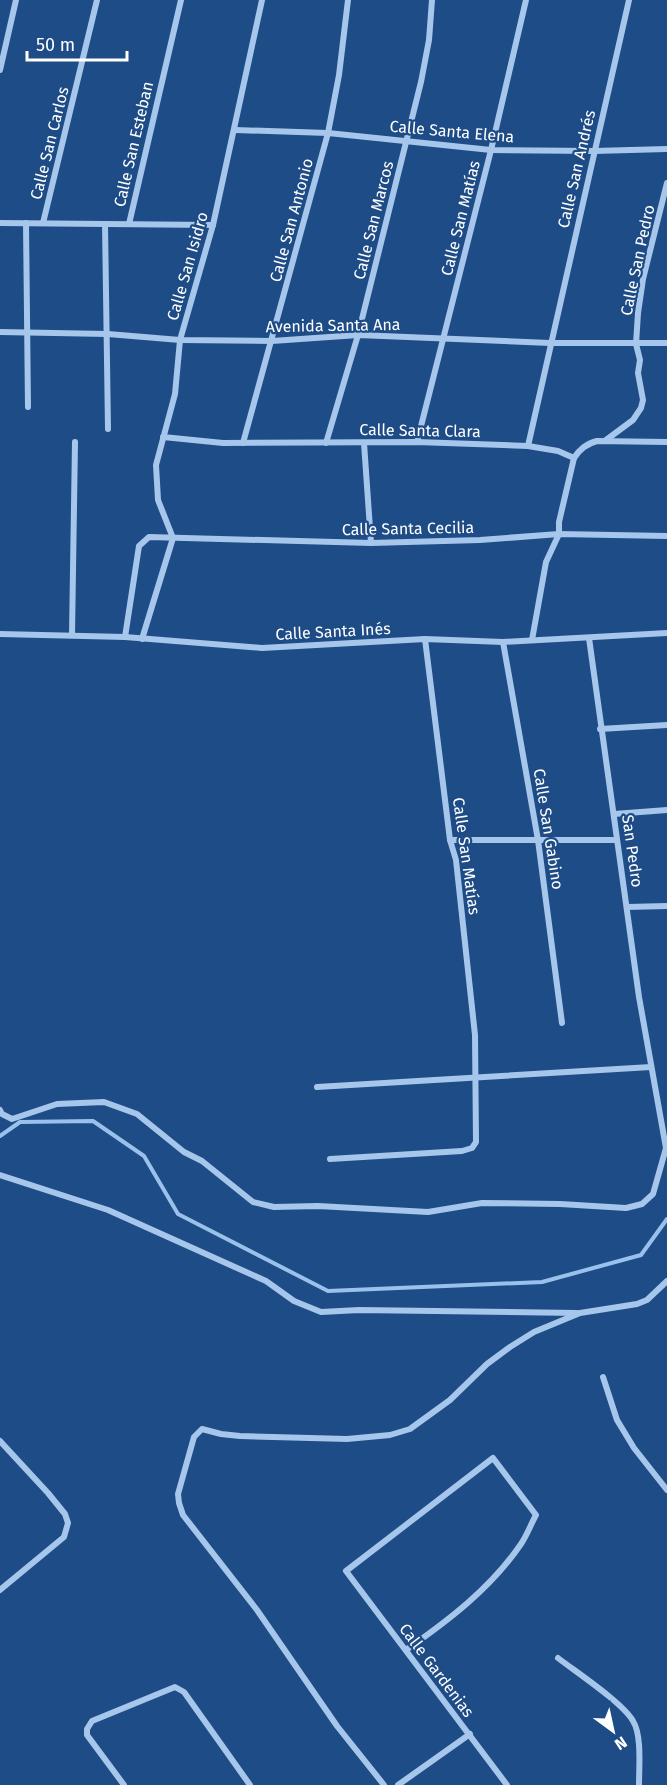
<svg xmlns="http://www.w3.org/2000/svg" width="667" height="1785" font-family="'Fira Sans',sans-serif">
<rect width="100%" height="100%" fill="#1e4c86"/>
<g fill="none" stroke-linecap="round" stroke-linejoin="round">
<path stroke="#9ac1ec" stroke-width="4" d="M0,1136L20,1122L93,1121L144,1156L178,1214L328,1291L542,1282L641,1255L667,1219"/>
<g stroke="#a6c6eb" stroke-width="6">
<path d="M0,70L16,0"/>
<path d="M235,130L328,133L491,150L594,151L667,149"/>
<path d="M0,223L213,225"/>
<path d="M26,223L28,407"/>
<path d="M43,223L97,0"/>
<path d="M105,224L108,429"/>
<path d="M129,224L181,0"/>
<path d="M0,332L108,334L180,340L272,341L358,335L550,343H667"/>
<path d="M163,437L223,443L417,442L528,446L558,451L574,458C580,449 586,444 597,441L667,442"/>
<path d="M606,440L633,420L641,408L643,400L638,373L640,360L636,344L638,313L643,279L667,183"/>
<path d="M417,442L491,150L526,0"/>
<path d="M243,443L328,133L339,75L348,0"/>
<path d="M326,443L358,335L421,82L429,40L432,0"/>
<path d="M364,443L371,543"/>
<path d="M528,446L629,0"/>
<path d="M0,634L125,637L262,648L425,639L503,642L667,633"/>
<path d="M72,635L75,442"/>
<path d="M125,637L139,546L149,537L371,543L480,540L559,534L667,536"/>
<path d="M142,639L173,538L158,500L156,465L175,394L180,340L213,225L262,0"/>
<path d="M532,640L546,562L559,534V522L574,458"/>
<path d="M503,642L538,840L562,1023"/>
<path d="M600,729L667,725"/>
<path d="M614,814L667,810"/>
<path d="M450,840H617"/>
<path d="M627,907L667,906"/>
<path d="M317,1087L651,1067"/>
<path d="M0,1110L2,1114L12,1119L57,1104L104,1102L137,1114L184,1152L202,1161L253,1202L274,1207L318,1206L428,1212L482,1203L560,1204L626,1208L642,1204L653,1194L666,1148L639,997L589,638"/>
<path d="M330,1159L462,1151L472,1148L476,1142L475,1035L456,860L450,840L425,639"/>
<path d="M0,1175L108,1210L266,1281L294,1301L321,1312L359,1310L577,1313"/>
<path d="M603,1377L617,1420L634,1448L667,1490"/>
<path d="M0,1441L48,1493L65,1514L68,1523L64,1537L0,1590"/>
<path d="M406,1650C449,1620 491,1588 521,1544C527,1535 531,1524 536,1515L493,1458L346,1571L507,1785"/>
<path d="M558,1658C576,1672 623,1703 633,1721C642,1735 639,1768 639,1785"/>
<path d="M124,1785L87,1735V1729L92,1721L175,1687L184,1692L250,1785"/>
<path d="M384,1785L337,1726L257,1610L183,1515L179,1503L178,1494L194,1437L202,1429L221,1434L240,1436L347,1439L390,1435L410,1429L450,1400L487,1364L510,1347L534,1332L580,1313L637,1304L647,1300L667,1281"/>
<path d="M398,1785L470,1734"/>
</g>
</g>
<g text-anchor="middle" stroke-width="4.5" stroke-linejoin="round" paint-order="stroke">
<g font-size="16" fill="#fff" stroke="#1e4c86">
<text transform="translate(452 131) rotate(5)" y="6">Calle Santa Elena</text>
<text transform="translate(49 143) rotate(-76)" y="6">Calle San Carlos</text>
<text transform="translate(133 144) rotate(-77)" y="6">Calle San Esteban</text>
<text transform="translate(576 169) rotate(-77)" y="6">Calle San Andrés</text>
<text transform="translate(460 218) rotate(-76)" y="6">Calle San Matías</text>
<text transform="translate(291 220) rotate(-75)" y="6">Calle San Antonio</text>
<text transform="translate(373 220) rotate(-76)" y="6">Calle San Marcos</text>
<text transform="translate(637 260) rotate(-78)" y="6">Calle San Pedro</text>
<text transform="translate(187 266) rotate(-74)" y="6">Calle San Isidro</text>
<text transform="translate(333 325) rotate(-1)" y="6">Avenida Santa Ana</text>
<text transform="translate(420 430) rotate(1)" y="6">Calle Santa Clara</text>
<text transform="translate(408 528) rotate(-1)" y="6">Calle Santa Cecilia</text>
<text transform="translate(333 631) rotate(-3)" y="6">Calle Santa Inés</text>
<text transform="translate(549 829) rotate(81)" y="6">Calle San Gabino</text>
<text transform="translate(633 851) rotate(82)" y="6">San Pedro</text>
<text transform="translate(467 856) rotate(82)" y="6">Calle San Matías</text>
<text transform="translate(437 1670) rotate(53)" y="6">Calle Gardenias</text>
</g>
</g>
<g transform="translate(613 1731) rotate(147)" stroke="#1e4c86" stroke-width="4.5" paint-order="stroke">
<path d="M0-4.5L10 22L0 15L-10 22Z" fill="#ffffff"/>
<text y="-9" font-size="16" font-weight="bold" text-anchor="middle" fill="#ffffff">N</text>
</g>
<path d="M27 51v9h100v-9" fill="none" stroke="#ffffff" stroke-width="3"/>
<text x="36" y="51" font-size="18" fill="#ffffff" stroke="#1e4c86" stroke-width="4.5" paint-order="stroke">50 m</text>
</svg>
